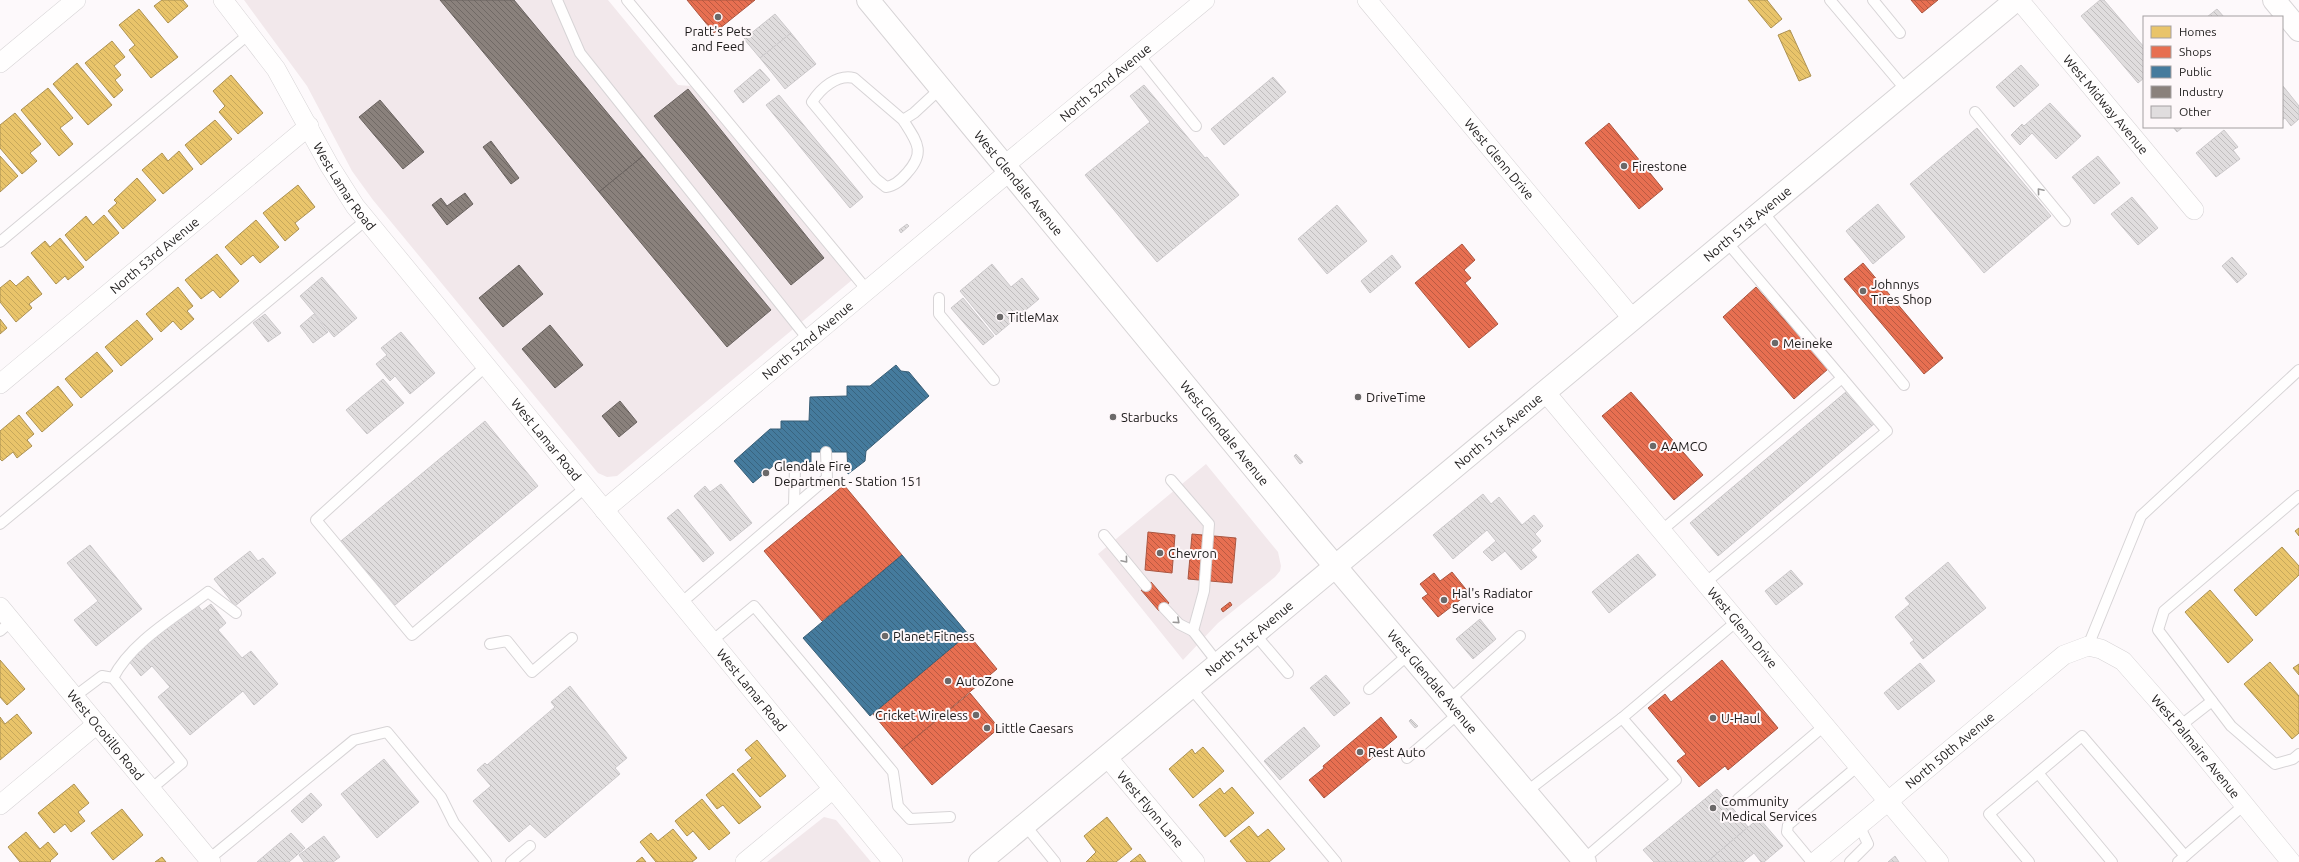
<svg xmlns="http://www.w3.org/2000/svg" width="2299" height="862" font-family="Ubuntu,sans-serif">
<defs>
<pattern id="homes-back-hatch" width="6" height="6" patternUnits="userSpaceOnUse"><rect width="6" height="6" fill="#e9c46a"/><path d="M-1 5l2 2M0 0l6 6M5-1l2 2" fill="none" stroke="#c7a85b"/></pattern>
<pattern id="shops-back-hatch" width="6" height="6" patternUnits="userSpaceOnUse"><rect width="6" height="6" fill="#e76f51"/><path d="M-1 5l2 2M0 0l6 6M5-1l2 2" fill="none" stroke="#bb5a42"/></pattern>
<pattern id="public-back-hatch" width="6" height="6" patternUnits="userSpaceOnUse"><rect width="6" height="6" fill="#457b9d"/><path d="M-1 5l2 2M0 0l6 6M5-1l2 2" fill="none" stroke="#39647f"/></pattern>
<pattern id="industry-back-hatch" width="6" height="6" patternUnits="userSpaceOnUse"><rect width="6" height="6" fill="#8a817c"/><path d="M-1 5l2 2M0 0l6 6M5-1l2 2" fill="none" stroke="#706965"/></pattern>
<pattern id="building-back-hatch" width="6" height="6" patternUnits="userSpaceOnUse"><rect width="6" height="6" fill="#e0ddde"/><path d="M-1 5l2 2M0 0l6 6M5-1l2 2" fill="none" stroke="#c0bdbe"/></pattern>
</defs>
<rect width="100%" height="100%" fill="#fdf9fb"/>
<g fill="#f2e8eb">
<path d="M244,0H608L678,85L691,86L852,280L617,476L607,477L598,473L373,200L352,171L307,86Z"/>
<path d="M1206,464L1278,552L1281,566L1280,571L1275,577L1218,623L1183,660L1098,554Z"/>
<path d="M824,817L836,820L871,862H767Z"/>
</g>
<g fill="url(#homes-back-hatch)" stroke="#ac9152">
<path d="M162,0H183L188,6L168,23L154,6Z"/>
<path d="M1748,0H1767L1782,19L1771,28Z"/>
<path d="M139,9L178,57L151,78L129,50L135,45L119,25Z"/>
<path d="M1790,30L1811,76L1799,81L1778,35Z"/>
<path d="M112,41L125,57L114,66L121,75L115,80L123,90L114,98L85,63Z"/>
<path d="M77,63L112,105L88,125L53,84Z"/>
<path d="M231,75L263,113L238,134L219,112L225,106L213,91Z"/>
<path d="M48,88L73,118L60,128L73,144L59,156L21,110Z"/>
<path d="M15,113L41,144L30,153L37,161L22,174L0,148V125Z"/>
<path d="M215,120L232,139L201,165L185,145Z"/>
<path d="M179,151L193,169L163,194L142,170L162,153L168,161Z"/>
<path d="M0,156L18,176L0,192Z"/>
<path d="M137,178L156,200L123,229L108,211L117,203L114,200Z"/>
<path d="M298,185L315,207L295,223L299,229L285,241L263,213Z"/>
<path d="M104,215L119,233L86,261L65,235L86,216L93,225Z"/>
<path d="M256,220L279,247L260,263L253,255L241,265L225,247Z"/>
<path d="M60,238L84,267L68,280L65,276L56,284L31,253L45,241L50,247Z"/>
<path d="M217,254L239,281L220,298L213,290L201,299L185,280Z"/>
<path d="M28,276L42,294L29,304L32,308L16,322L0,302V288L10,280L16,286Z"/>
<path d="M178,287L193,306L187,311L194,319L181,330L173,321L161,332L146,314Z"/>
<path d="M0,319L7,328L0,334Z"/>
<path d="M137,320L153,339L121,366L105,347Z"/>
<path d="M97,352L113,371L81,398L65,379Z"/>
<path d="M58,386L73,405L42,432L26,413Z"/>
<path d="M19,415L34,434L27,440L32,446L17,458L13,452L2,461L0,459V431Z"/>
<path d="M2299,528V536L2295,531Z"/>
<path d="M2282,547L2299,566V575L2256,616L2234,590Z"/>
<path d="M2210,590L2253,640L2228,663L2185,612Z"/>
<path d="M0,660L25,689L7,705L0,697Z"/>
<path d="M2270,662L2299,696V733L2292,739L2244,684Z"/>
<path d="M2299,664V675L2293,668Z"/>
<path d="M17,714L32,733L0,760V717L5,724Z"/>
<path d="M757,740L786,776L760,797L737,770L752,758L745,750Z"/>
<path d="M1203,747L1224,771L1193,798L1169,769L1192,749L1195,754Z"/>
<path d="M733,773L761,807L739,824L723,805L717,809L706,795Z"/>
<path d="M74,784L89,803L78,812L85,821L71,832L65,824L54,833L38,813Z"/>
<path d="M1232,787L1254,813L1225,837L1199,805L1220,788L1224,794Z"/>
<path d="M702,799L730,833L709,850L693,831L687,836L675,821Z"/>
<path d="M122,809L143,835L113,860L91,833Z"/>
<path d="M1107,817L1132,849L1116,862H1086L1096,852L1084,836Z"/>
<path d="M1249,826L1258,837L1268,829L1285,849L1269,862H1247L1230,841Z"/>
<path d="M673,829L697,858L692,862H656L640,842L651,833L658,841Z"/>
<path d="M26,832L40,849L48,842L58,854L50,861L51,862H20L8,847Z"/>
<path d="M1140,854L1146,862H1130Z"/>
<path d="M162,857L166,862H155Z"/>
<path d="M642,857L646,862H636Z"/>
</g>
<g fill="url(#shops-back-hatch)" stroke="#aa5641">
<path d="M687,0H755L714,33Z"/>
<path d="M1911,0H1938L1922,13Z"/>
<path d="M1609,123L1663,189L1639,209L1585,143Z"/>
<path d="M1462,244L1475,260L1464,270L1471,278L1465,283L1498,324L1469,348L1415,283Z"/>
<path d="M1863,263L1943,358L1924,374L1844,279Z"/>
<path d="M1756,287L1828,369L1794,399L1723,317Z"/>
<path d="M1631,392L1703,475L1674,500L1602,416Z"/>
<path d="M844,485L902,555L822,621L764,551Z"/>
<path d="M1148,532L1175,535L1172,573L1145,570Z"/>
<path d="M1192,534L1236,538L1232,583L1188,579Z"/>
<path d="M1452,572L1469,593L1438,617L1422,598L1428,594L1420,584L1434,573L1440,581Z"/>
<path d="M1151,582L1169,603L1159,611L1141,590Z"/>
<path d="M1230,602L1232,605L1223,612L1221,609Z"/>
<path d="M968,634L997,669L902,749L873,714Z"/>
<path d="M1722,660L1778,728L1728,770L1725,766L1699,787L1677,761L1686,754L1648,708L1665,694L1671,702Z"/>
<path d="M970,693L999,728L932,785L902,749Z"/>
<path d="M1381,717L1397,737L1324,798L1309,780L1324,768L1323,766Z"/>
</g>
<g fill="url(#public-back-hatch)" stroke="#395e76">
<path d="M896,365L901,371L909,372L929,396L866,451L865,461L848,474L847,452H811V467H780V460L753,483L734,461L770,429H781V421H809L810,397L847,396V386H870Z"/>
<path d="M902,555L968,634L870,716L803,638Z"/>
</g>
<g fill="url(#industry-back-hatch)" stroke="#69625f">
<path d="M440,0H514L643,156L599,192Z"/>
<path d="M688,89L824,258L791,285L654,116Z"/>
<path d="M380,100L424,152L403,169L359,117Z"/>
<path d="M491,141L519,178L511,184L483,147Z"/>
<path d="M643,156L771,310L727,347L599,192Z"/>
<path d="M465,193L473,204L447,225L432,205L441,198L447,206Z"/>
<path d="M519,265L543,294L503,327L479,298Z"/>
<path d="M550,325L583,365L555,388L522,349Z"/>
<path d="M620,401L637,422L619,437L602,416Z"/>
</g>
<g fill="url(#building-back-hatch)" stroke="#ccc9cb">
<path d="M2100,0H2104L2144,47V78L2138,83L2081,16Z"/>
<path d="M2217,9L2224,17H2207Z"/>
<path d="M775,14L791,33L760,58L744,39Z"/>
<path d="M791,33L816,64L785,89L760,58Z"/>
<path d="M2021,65L2039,85L2014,107L1996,87Z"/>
<path d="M760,69L770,80L743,103L734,91Z"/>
<path d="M1273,77L1286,92L1224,145L1211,129Z"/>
<path d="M1144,85L1205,158L1207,157L1239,195L1157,262L1085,175L1150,122L1130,96Z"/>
<path d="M2283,86L2299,106V119L2291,126L2285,118L2282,120Z"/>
<path d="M779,95L863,197L850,208L766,105Z"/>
<path d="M2050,103L2081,136L2056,159L2032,133L2020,145L2011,135L2022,124L2024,126Z"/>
<path d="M2173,127H2183L2177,132Z"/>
<path d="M1977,128L2051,216L1984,273L1910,184Z"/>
<path d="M2224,130L2238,147L2233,150L2240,159L2216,177L2196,153Z"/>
<path d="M2098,156L2120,183L2094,204L2072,177Z"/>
<path d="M2132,197L2158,228L2138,245L2111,214Z"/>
<path d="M1878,204L1905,237L1873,264L1846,231Z"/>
<path d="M1337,205L1367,241L1327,274L1298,239Z"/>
<path d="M907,224L909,226L901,233L899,230Z"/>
<path d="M1392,255L1401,267L1370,293L1361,281Z"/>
<path d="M2232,257L2247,274L2237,283L2222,266Z"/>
<path d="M992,264L1011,287L1022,278L1039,299L996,335L960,291Z"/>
<path d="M322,277L357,318L334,337L300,296Z"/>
<path d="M963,298L994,336L983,345L951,308Z"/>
<path d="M265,314L281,333L268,342L253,323Z"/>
<path d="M314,314L328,332L313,343L300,326Z"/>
<path d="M401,332L435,373L410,394L395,376L390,381L376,364L387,355L381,348Z"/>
<path d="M383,379L404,403L367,434L346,410Z"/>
<path d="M1847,391L1874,424L1718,556L1690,523Z"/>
<path d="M485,421L538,486L395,605L341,541Z"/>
<path d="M1296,454L1303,462L1300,464L1294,456Z"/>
<path d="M721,484L752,523L730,541L694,496L705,486L710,492Z"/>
<path d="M1483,494L1491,504L1499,497L1522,525L1534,515L1543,526L1535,534L1541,541L1531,550L1537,557L1521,570L1505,551L1492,561L1483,552L1496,541L1487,530L1453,559L1433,535Z"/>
<path d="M678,509L714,553L703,562L667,518Z"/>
<path d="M90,545L142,609L96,646L74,620L98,601L67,563Z"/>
<path d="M250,551L258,561L263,558L276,573L235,606L214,579Z"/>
<path d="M1638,554L1656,575L1609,613L1592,592Z"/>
<path d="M1948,562L1986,608L1923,659L1910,643L1914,640L1895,617L1910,604L1905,598Z"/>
<path d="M1791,570L1803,584L1776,605L1765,591Z"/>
<path d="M197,604L202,611L211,604L226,623L218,630L242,658L251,651L278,684L254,705L243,691L190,735L158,697L170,687L152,666L141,676L128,660Z"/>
<path d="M1480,619L1496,639L1473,659L1456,639Z"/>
<path d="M1920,663L1935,681L1898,710L1884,693Z"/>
<path d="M1326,675L1350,703L1334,716L1310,688Z"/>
<path d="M570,686L627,758L615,768L620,774L545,838L530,824L509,842L473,801L491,786L477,770L485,763L487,765L555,707L551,702Z"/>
<path d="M1411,719L1418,726L1415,728L1409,721Z"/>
<path d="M1304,727L1320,746L1280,780L1264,761Z"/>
<path d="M384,759L419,802L377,838L341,794Z"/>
<path d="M1717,789L1748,827L1707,862H1654L1643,850Z"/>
<path d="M311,793L322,805L302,823L291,811Z"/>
<path d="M1759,818L1783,846L1764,862H1761L1754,853L1743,862H1707Z"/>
<path d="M291,833L305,848L289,862H257Z"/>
<path d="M324,836L340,857L333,862H304L299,855Z"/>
<path d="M1895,856L1899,862H1888Z"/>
</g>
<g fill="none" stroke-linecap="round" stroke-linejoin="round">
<defs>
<g id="lane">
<path d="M557,0L580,53L808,339"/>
<path d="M627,0L867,290"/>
<path d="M1830,0L1906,90"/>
<path d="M1873,0L1900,33"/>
<path d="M1139,55L1196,126"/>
<path d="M1975,112L2065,221"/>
<path d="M903,120C917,142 926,152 907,173C901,180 895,186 886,187L876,179L812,102C821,88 837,74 854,78L903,120L914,113L941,88"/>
<path d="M1762,211L1904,385"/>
<path d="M0,242L249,34"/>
<path d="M939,298V314L994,380"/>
<path d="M486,366L316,520L412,635L586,487"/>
<path d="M1171,480L1209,524L1204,591L1193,631"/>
<path d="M2299,496L2164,611L2158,630L2231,726L2275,764L2293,759L2299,754"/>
<path d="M794,506L795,467"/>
<path d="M0,524L366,220"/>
<path d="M1661,531L1842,378"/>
<path d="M1104,535L1146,586"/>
<path d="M1705,583L1887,431L1726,241"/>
<path d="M681,603L827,478L826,452"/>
<path d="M1164,608L1179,624L1193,631L1218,663"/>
<path d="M0,631L12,621"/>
<path d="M1254,633L1288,673"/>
<path d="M712,641L754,606L893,772L898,806L910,819L950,817"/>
<path d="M490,644L507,641L532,672L572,638"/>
<path d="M2088,646L2141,516L2299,370"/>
<path d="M113,678C131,642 177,616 208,592L236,613"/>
<path d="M1190,687L1336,862"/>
<path d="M1369,689L1409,654"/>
<path d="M74,697L102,676L113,678L182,763L151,789"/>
<path d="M1448,701L1520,636"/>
<path d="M2180,726L2212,701"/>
<path d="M1407,758L1459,713"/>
<path d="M2038,773L2112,862"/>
<path d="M1526,792L1622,718L1737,621"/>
<path d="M1738,799L1824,726"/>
<path d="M1025,825L1055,862"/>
<path d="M209,859L354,740L387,732L441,797L454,823L486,862"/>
<path d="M1583,860L1676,780L1622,718"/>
<path d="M511,862L530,846"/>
<path d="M1812,862L1787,832L1788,825L1858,766"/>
<path d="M1850,862L1868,844L1859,825"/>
<path d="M2029,862L1989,814L2082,736L2185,856"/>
<path d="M2178,862L2244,805"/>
</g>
<g id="street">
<path id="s1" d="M223,0L276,69L329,165L355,206L893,862"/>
<path id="s2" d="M1367,0L1632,318"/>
<path id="s3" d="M2019,0L2194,210"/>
<path d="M0,63L76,0"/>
<path id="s4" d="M1005,165L1205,0"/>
<path id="s5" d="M0,384L309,126"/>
<path id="s6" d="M1546,393L1939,862"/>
<path id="s7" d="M604,510L1010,171"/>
<path id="s8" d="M0,607L211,862"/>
<path id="s9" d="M1107,757L1195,862"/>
<path d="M0,805L97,724"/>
<path d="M745,862L833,789"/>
<path id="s10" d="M1815,862L2064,655L2088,646L2101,649L2123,661L2180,726L2291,862"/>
</g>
<g id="secondary">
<path id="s11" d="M868,0L1313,540L1585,862"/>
<path d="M2274,0L2299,30"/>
</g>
<g id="primary">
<path id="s12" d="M980,862L2016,0"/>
</g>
</defs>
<use href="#lane" stroke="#d7d4d6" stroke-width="12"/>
<use href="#street" stroke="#d7d4d6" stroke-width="20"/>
<use href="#secondary" stroke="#d7d4d6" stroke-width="24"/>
<use href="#primary" stroke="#d7d4d6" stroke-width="24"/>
<use href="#lane" stroke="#fffefe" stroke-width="10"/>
<use href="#street" stroke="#fffefe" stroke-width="19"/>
<use href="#secondary" stroke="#fffefe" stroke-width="22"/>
<use href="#primary" stroke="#fffefe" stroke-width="22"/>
</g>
<defs><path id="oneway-chevron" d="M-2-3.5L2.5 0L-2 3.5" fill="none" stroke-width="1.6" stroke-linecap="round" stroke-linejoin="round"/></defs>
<g stroke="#999898">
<use href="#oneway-chevron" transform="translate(2040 191) rotate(-130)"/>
<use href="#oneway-chevron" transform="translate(1125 560) rotate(50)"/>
<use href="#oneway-chevron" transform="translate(1177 621) rotate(42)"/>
</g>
<g fill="#6b6969" stroke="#fef8fa" stroke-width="1.5">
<circle cx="718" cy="17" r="4"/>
<circle cx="1624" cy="166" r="4"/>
<circle cx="1863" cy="291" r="4"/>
<circle cx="1000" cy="317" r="4"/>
<circle cx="1775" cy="343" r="4"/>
<circle cx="1358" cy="397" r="4"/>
<circle cx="1113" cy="417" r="4"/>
<circle cx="1653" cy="446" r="4"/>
<circle cx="766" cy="473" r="4"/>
<circle cx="1160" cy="553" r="4"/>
<circle cx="1444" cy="600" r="4"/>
<circle cx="885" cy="636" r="4"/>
<circle cx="948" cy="681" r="4"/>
<circle cx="976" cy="715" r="4"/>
<circle cx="1713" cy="718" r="4"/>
<circle cx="987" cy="728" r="4"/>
<circle cx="1360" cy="752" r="4"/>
<circle cx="1713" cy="808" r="4"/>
</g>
<g text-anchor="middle" stroke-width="4" stroke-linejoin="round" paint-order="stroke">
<g font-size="13" fill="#1d1b1b" stroke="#fef8fa" text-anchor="start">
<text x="718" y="36" text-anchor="middle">Pratt's Pets<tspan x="718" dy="15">and Feed</tspan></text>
<text x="1632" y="171">Firestone</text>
<text x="1871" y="289">Johnnys<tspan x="1871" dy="15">Tires Shop</tspan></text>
<text x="1008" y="322">TitleMax</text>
<text x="1783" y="348">Meineke</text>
<text x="1366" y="402">DriveTime</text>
<text x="1121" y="422">Starbucks</text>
<text x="1661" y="451">AAMCO</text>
<text x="774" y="471">Glendale Fire<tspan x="774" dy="15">Department - Station 151</tspan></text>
<text x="1168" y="558">Chevron</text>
<text x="1452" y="598">Hal's Radiator<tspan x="1452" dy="15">Service</tspan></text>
<text x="893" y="641">Planet Fitness</text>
<text x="956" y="686">AutoZone</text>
<text x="968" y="720" text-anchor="end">Cricket Wireless</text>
<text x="1721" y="723">U-Haul</text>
<text x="995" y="733">Little Caesars</text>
<text x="1368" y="757">Rest Auto</text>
<text x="1721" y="806">Community<tspan x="1721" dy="15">Medical Services</tspan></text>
</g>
<g font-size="13" fill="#1d1b1b" stroke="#fef8fa">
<text dy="5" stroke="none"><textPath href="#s4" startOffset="130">North 52nd Avenue</textPath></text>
<text dy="5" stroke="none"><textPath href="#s3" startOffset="136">West Midway Avenue</textPath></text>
<text dy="5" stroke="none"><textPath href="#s2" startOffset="207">West Glenn Drive</textPath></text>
<text dy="5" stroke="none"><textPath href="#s11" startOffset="237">West Glendale Avenue</textPath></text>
<text dy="5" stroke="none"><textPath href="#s1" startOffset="223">West Lamar Road</textPath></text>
<text dy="5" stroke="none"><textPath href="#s12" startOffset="998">North 51st Avenue</textPath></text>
<text dy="5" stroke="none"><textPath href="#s5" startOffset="201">North 53rd Avenue</textPath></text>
<text dy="5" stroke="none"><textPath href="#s7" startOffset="265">North 52nd Avenue</textPath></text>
<text dy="5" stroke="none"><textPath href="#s12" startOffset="674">North 51st Avenue</textPath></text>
<text dy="5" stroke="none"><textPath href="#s11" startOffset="561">West Glendale Avenue</textPath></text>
<text dy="5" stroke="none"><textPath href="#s1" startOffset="547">West Lamar Road</textPath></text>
<text dy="5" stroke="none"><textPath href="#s6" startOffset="306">West Glenn Drive</textPath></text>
<text dy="5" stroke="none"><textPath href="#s12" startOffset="350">North 51st Avenue</textPath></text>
<text dy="5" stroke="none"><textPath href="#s11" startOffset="885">West Glendale Avenue</textPath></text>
<text dy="5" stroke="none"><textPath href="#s1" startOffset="871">West Lamar Road</textPath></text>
<text dy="5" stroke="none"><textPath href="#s8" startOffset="166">West Ocotillo Road</textPath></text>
<text dy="5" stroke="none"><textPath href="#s10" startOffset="500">West Palmaire Avenue</textPath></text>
<text dy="5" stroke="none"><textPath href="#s10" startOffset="175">North 50th Avenue</textPath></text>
<text dy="5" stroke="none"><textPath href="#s9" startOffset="68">West Flynn Lane</textPath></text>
</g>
</g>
<rect x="2143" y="16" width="140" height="112" fill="#fef8fa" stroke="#a4a0a1"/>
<rect x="2151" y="26" width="20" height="12" fill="#e9c46a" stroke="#a4a0a1"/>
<text x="2179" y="36" font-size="12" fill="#1d1b1b">Homes</text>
<rect x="2151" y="46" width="20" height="12" fill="#e76f51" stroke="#a4a0a1"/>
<text x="2179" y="56" font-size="12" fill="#1d1b1b">Shops</text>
<rect x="2151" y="66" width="20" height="12" fill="#457b9d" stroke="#a4a0a1"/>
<text x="2179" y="76" font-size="12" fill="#1d1b1b">Public</text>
<rect x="2151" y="86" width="20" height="12" fill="#8a817c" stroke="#a4a0a1"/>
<text x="2179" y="96" font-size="12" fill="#1d1b1b">Industry</text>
<rect x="2151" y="106" width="20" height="12" fill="#e0ddde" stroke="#a4a0a1"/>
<text x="2179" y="116" font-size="12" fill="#1d1b1b">Other</text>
</svg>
